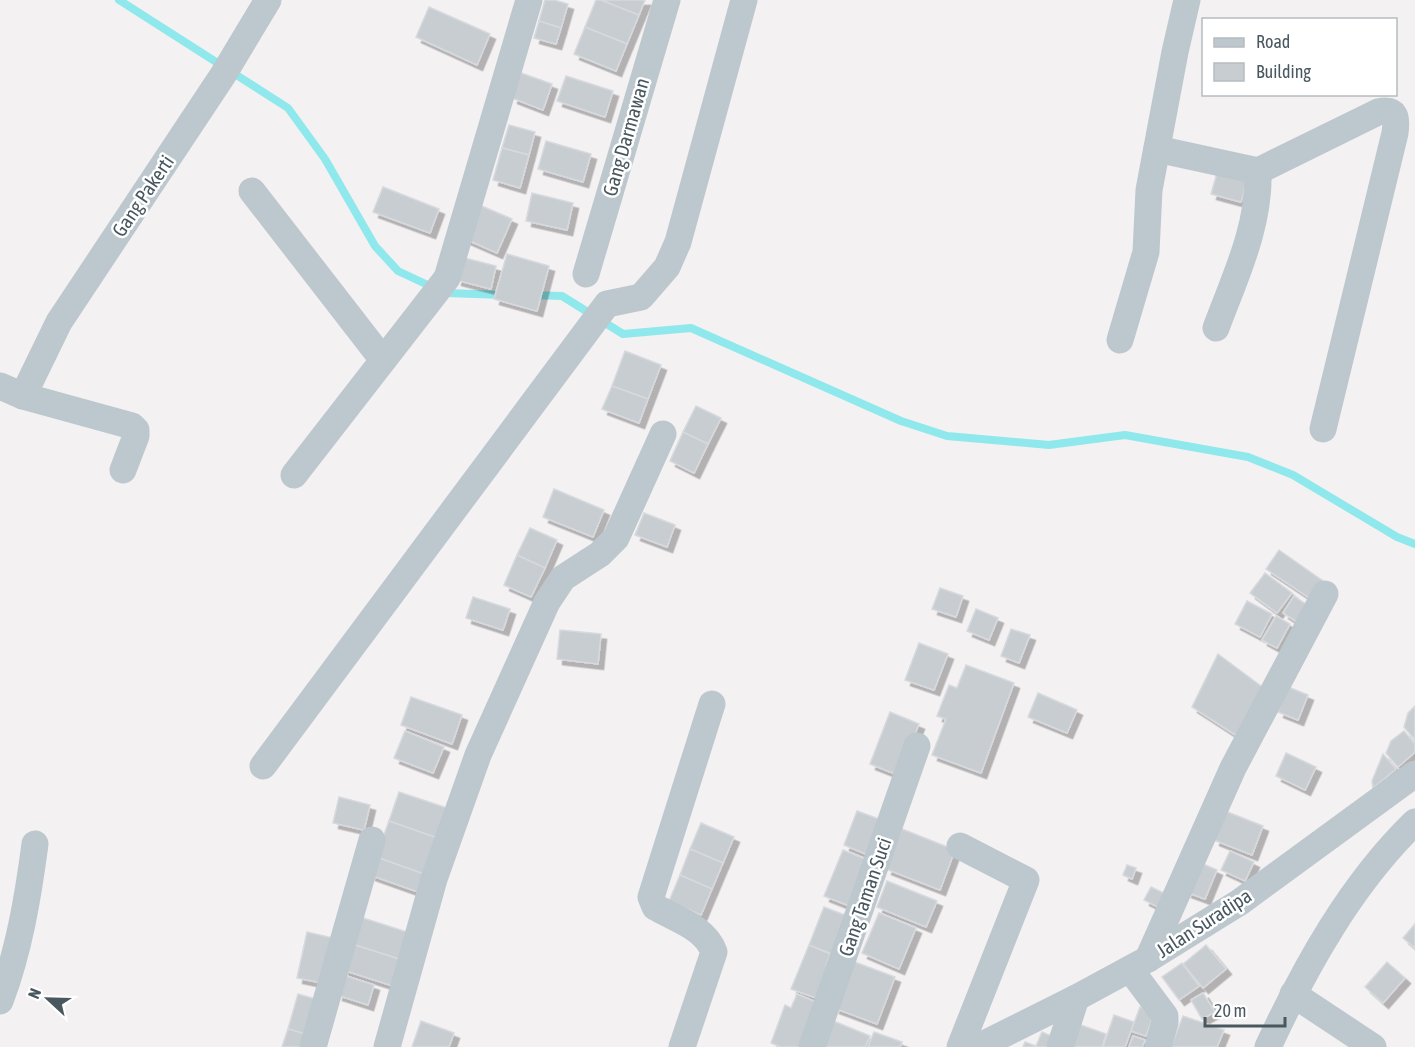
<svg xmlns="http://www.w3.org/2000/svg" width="1415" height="1047" font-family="'Asap Condensed',sans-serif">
<defs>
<filter id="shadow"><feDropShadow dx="5.5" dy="5.5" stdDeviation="0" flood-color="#0004"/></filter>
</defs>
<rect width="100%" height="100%" fill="#f4f1f2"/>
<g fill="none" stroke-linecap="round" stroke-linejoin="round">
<g stroke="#8fe8ec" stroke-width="8">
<path d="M119,0L288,108L325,159L375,246L398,271L445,293L505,295"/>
<path d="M530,295L562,296L623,334L691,328L901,421L947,436L1049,445L1125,435L1248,457L1293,475L1397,537L1415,544"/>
</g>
</g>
<g fill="#c8cdd1" stroke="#d6d9dd" stroke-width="1.5" filter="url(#shadow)">
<path d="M545,0H554L568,4L561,28L539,21Z"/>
<path d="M596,0H601L639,15L627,44L585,27Z"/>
<path d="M601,0H645L639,15Z"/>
<path d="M429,7L490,34L477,65L416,37Z"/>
<path d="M539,21L561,28L556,44L534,38Z"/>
<path d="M585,27L627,44L616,71L574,54Z"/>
<path d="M521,73L552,84L543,110L512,98Z"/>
<path d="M566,76L613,91L605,117L557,101Z"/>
<path d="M509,125L535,132L529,155L502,148Z"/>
<path d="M546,141L591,154L583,182L538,169Z"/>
<path d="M502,148L529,155L520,188L493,180Z"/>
<path d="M1217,173L1247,181L1241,202L1211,194Z"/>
<path d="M383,187L439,209L430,233L373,212Z"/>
<path d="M532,193L573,203L567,230L526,221Z"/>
<path d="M477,204L512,219L497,253L463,238Z"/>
<path d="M507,254L549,266L537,311L494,299Z"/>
<path d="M461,257L496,266L491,289L456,280Z"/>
<path d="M625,351L661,365L648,399L612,386Z"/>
<path d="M612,386L648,399L639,423L602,409Z"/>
<path d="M696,406L721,418L708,444L683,432Z"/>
<path d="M683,432L708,444L694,473L670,461Z"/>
<path d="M554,489L604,510L593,537L543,517Z"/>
<path d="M644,513L675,525L667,547L635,535Z"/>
<path d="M530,528L557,540L545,568L517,555Z"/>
<path d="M1279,550L1326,583L1314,601L1266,569Z"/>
<path d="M517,555L545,568L531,597L504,585Z"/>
<path d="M1265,573L1292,593L1277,613L1250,593Z"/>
<path d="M940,588L963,596L956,617L932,609Z"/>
<path d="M1294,596L1313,609L1303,626L1283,613Z"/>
<path d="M473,597L510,609L503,630L466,618Z"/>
<path d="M1247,601L1272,614L1260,637L1235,624Z"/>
<path d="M976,609L998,618L989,640L967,631Z"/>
<path d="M1276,616L1290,624L1277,648L1262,640Z"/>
<path d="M1011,629L1030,635L1019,663L1001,656Z"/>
<path d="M560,630L601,634L598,664L557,659Z"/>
<path d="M919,643L948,654L934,690L905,680Z"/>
<path d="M1218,654L1269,692L1246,742L1192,707Z"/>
<path d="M966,665L1014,683L981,773L932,755L946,719L937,716L949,685L957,688Z"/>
<path d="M1288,687L1308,695L1298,720L1278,712Z"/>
<path d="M1038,693L1077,710L1067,733L1028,717Z"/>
<path d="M411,697L462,715L452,744L401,725Z"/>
<path d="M1415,706V740L1404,727L1408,713Z"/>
<path d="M890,712L919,724L898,775L870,764Z"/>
<path d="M405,731L444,747L433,773L394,758Z"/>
<path d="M1404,731L1415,744V752L1398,767L1386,753L1391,741Z"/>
<path d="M1286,753L1316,767L1305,790L1276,776Z"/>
<path d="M1383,754L1396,769L1373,788L1372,781Z"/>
<path d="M399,792L447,808L437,838L389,821Z"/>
<path d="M339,797L370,805L364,830L333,823Z"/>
<path d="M857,811L887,822L873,857L844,845Z"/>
<path d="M1225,811L1263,826L1252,855L1214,840Z"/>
<path d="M389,821L437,838L424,874L376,857Z"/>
<path d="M701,823L734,837L723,863L690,849Z"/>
<path d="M902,829L955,850L940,890L886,869Z"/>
<path d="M690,849L723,863L712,889L680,875Z"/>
<path d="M843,850L870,861L852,907L824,896Z"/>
<path d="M1230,851L1254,862L1245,881L1221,870Z"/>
<path d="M376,857L424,874L418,892L370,875Z"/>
<path d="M1198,862L1217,870L1205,899L1186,892Z"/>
<path d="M1127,865L1136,868L1132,879L1123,875Z"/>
<path d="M680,875L712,889L701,915L669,901Z"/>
<path d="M887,881L937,901L926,927L877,907Z"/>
<path d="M1151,887L1166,894L1160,908L1144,900Z"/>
<path d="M824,907L855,919L840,957L809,945Z"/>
<path d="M879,913L916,928L899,969L862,953Z"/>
<path d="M360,917L410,933L402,960L352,944Z"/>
<path d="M1415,924V948L1403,938Z"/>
<path d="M307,932L337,939L327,984L297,978Z"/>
<path d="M352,944L402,960L393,986L343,970Z"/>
<path d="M809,945L830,954L826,966L836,970L825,1001L791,989Z"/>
<path d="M1206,945L1226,969L1203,988L1183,964Z"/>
<path d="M852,961L895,977L877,1024L834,1008Z"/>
<path d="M1387,962L1405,978L1383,1003L1365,987Z"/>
<path d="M1182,963L1199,986L1179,1000L1162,977Z"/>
<path d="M343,975L374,985L368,1005L337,995Z"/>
<path d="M1203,993L1215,1012L1202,1019L1191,1000Z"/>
<path d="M298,994L319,1000L309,1035L288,1029Z"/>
<path d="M797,994L816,1002L811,1047H781L771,1043L785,1005L791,1008Z"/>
<path d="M1140,1007L1154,1013L1146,1036L1131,1031Z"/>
<path d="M1114,1015L1134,1022L1125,1047H1103Z"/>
<path d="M1183,1016L1224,1030L1217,1047H1171Z"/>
<path d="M831,1020L870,1036L865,1047H821Z"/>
<path d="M421,1021L454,1033L449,1047H412Z"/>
<path d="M1078,1024L1106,1034L1102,1047H1070Z"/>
<path d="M288,1029L309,1035L305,1047H282Z"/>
<path d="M874,1032L902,1042L900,1047H868Z"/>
<path d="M1042,1032L1060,1040L1057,1047H1023L1025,1042L1036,1046Z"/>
<path d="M1133,1036L1145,1040L1142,1047H1129Z"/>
</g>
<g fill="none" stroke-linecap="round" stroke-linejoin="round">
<g stroke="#bdc8ce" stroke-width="27">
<path d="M1157,149L1258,171L1378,112C1397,108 1397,118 1395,133L1323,429"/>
<path d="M252,191L383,360"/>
<path d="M586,274L667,0"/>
<path d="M1216,328C1235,277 1260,226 1258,171"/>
<path d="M1120,340L1146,252L1149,190L1175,52L1187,0"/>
<path d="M0,386L23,396L132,426L136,430V436L123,470"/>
<path d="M23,396L59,322L223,75L268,0"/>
<path d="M294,475L447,278L529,0"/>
<path d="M263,766L607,304L641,297L667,267L678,242L744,0"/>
<path d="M1148,959L1233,768L1325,594"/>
<path d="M1130,969L1165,1016V1022L1158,1047"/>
<path d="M1293,994L1373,1047"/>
<path d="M0,1001C19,951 28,897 35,844"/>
<path d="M313,1047L372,840"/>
<path d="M387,1047L434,879L478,755L547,602L563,578L600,554L616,538L663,434"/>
<path d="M682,1047L714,952C706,928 676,919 655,907L651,897L712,704"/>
<path d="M812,1047L917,746"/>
<path d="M960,1047L1026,880L960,846"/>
<path d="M978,1047L1076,998L1148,959L1240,902L1415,774"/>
<path d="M1060,1047L1076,998"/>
<path d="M1268,1047C1305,967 1351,884 1415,822"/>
</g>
</g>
<g text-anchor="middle" stroke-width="5" stroke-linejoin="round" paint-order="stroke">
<g font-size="20" fill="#49585f" stroke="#fff">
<text transform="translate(626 137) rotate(-74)" y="7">Gang Darmawan</text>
<text transform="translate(143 196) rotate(-56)" y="7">Gang Pakerti</text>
<text transform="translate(865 897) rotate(-71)" y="7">Gang Taman Suci</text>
<text transform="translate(1204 923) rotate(-33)" y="7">Jalan Suradipa</text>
</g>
</g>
<rect x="1202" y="18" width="195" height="78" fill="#ffffff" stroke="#b6bcbf" stroke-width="1.5"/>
<rect x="1214" y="38" width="30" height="9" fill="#bdc8ce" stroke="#b6bcbf" stroke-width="1.5"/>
<text x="1256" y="48" font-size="18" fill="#49585f">Road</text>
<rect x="1214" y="63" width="30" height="18" fill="#c8cdd1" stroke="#b6bcbf" stroke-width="1.5"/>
<text x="1256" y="78" font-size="18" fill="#49585f">Building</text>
<g transform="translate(48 999) rotate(292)" stroke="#ffffff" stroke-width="4.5" paint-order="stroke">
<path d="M0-4.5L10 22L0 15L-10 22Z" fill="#49585f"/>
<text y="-9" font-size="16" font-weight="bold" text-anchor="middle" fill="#49585f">N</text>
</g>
<path d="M1205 1017v9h80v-9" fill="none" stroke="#49585f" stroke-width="3"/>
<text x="1214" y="1017" font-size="18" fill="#49585f" stroke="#ffffff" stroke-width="4.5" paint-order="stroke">20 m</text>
</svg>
